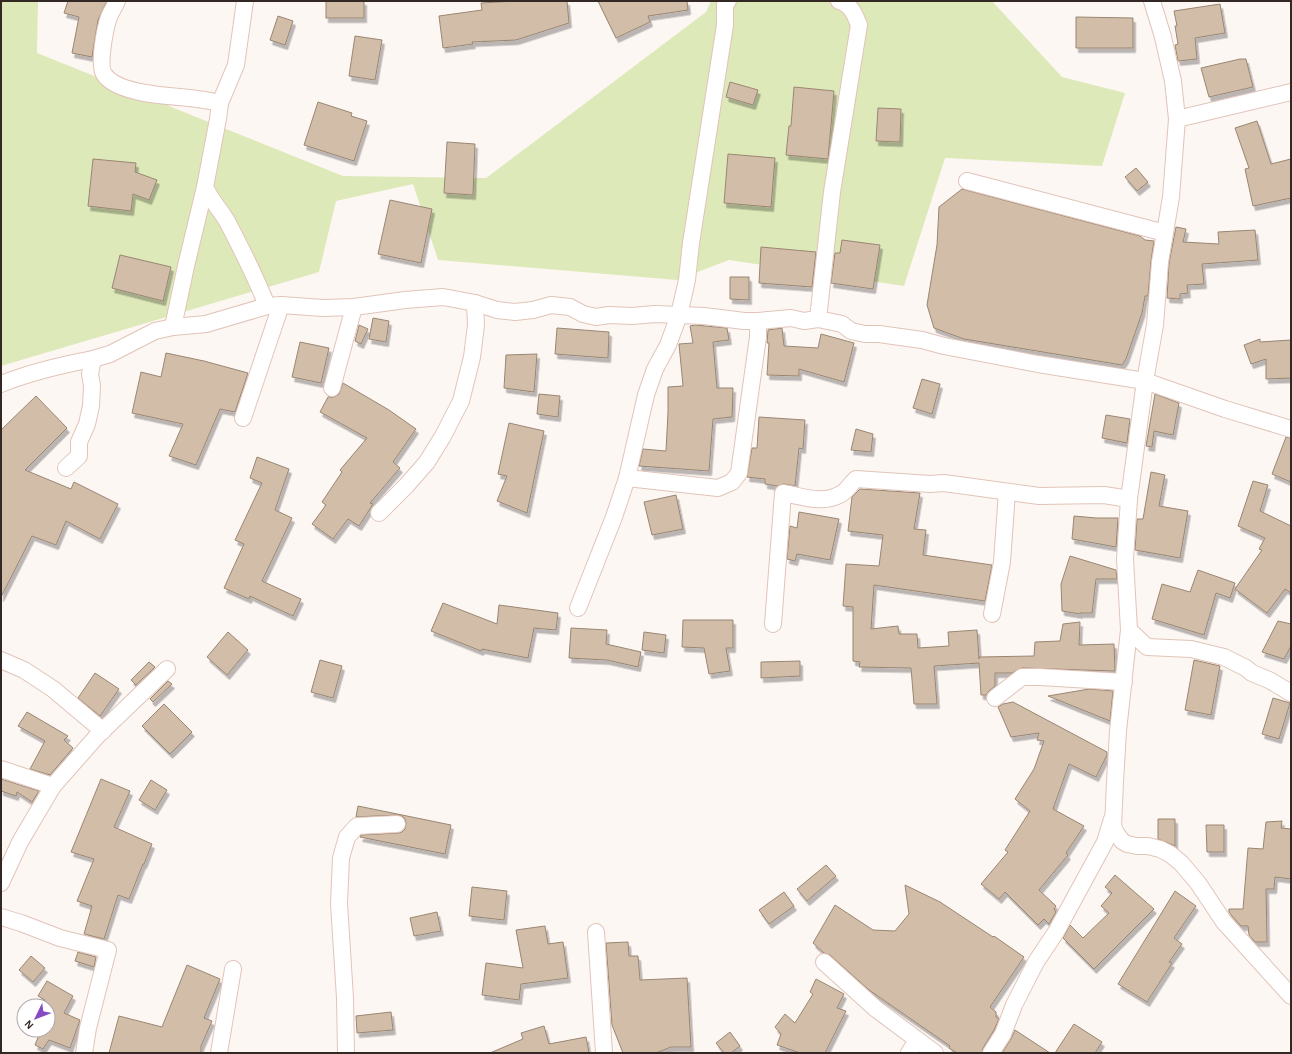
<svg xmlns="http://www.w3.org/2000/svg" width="1292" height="1054" font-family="'Alegreya Sans',sans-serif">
<defs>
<filter id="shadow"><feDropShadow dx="2.5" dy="4.5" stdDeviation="0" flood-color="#0004"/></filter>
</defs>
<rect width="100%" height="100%" fill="#fdf7f4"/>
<path fill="#dee9b9" d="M1,1H38L37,53L343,176L486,178L706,12L711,1H992L1062,77L1125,93L1102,166L945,158L904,286L729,260L677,280L438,260L413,184L336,201L319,272L1,366Z"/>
<g fill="#d1bda8" stroke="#998672" filter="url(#shadow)">
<path d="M68,1H107L98,20L92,57L72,53L79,17L64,13Z"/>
<rect x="326" y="1" width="38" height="17"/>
<path d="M516,1H567L569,23L516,40L472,42L473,44L443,48L439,16L482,10L481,3Z"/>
<path d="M598,1H687L688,10L648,16L650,22L616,38Z"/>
<path d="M1220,4L1225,33L1195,38L1197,59L1178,61L1175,45L1178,44L1175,26H1177L1174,11Z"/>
<path d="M278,16L293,21L285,45L270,40Z"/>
<path d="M1076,17L1133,18V48H1076Z"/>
<path d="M355,36L382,40L375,80L349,76Z"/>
<path d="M1240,59H1246L1253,87L1209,97L1201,68Z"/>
<path d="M730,82L758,90L753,105L726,97Z"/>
<path d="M794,87L834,91L828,159L786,155L789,126H791Z"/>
<path d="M318,102L352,113L351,116L367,121L354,161L304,145Z"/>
<path d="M878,108L901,109L900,142L876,141Z"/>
<path d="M1257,121L1271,164L1291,159V198L1253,206L1245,169L1249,168L1235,128Z"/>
<path d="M447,142L475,144L473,195L444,193Z"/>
<path d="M728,154L775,158L771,207L724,203Z"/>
<path d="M93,159L136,163L135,172L157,180L149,200L133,194L131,211L88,206Z"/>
<path d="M1136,168L1148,182L1137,191L1125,177Z"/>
<path d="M962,189L1140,236L1145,240L1154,241L1151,261L1148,296H1145L1142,313L1126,359L1122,365L964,339L934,328L927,305L937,245L939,207Z"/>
<path d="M390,200L432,209L421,263L378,254Z"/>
<path d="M1176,227L1186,229L1183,242L1219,244L1218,232L1255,230L1258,260L1202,264L1204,284L1187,285L1188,293L1180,294V299L1167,298L1169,263Z"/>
<path d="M842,240L880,245L873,289L831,283L835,253H840Z"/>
<path d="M761,247L816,252L812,287L759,283Z"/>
<path d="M120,255L171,267L163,301L112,288Z"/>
<path d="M730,277H749V300L730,299Z"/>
<path d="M373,318L389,321L386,342L369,339Z"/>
<path d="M359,325L368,329L361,344L355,341Z"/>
<path d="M695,325L727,328L729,340L713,342L717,388H733L732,417L713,419L709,471L639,466L643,449L666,451L668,412V387L683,386L679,344L693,343L690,326Z"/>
<path d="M557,328L609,332L608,358L555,354Z"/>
<path d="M782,328L784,346L818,348L821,334L854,343L844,382L799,369V376L767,375L769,343H767L768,330Z"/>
<path d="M1260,339V342L1291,340V378L1266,379V359L1251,364L1244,345Z"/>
<path d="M300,342L329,348L321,383L292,377Z"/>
<path d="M166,353L204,361L248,373L235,412L220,409L196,465L169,456L183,424L132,413L141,372L161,377Z"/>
<path d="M537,354L534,392L504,388L506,355Z"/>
<path d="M922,379L940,384L932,414L913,408Z"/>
<path d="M343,383L389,410L416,429L393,462L400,468L370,503L373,504L359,526L348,519L333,539L312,524L326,505L322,502L342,472L340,470L367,438L320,412L328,397H334L339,394Z"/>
<path d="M539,394L560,396L558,417L537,414Z"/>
<path d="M1155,394L1179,403L1173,435L1154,431L1152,447L1146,446Z"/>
<path d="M36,396L67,428L25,470L71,489L74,482L118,504L100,539L66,521L56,545L32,536L1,597V430Z"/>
<path d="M1106,415L1130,419L1127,443L1102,438Z"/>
<path d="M759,417L805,420L803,449L799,448L795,486L784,484L777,486L765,484V479L747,477L752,448H757Z"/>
<path d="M509,423L544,431L527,513L497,501L507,476L498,474Z"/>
<path d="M856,429L873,434L871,452L851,450Z"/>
<path d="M1286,437L1291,438V482L1272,474Z"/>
<path d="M257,457L289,469L275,510L292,518L262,581L301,599L293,616L250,596L249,599L224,588L244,544L235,540L262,483L250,478Z"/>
<path d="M1151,472L1165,475L1159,506L1188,511L1180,558L1135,550L1137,519H1143Z"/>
<path d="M1253,481L1268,485L1260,511L1291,526V593L1285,589L1267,613L1235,589L1262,550L1259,549L1265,538L1238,526Z"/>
<path d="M860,489L920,493L914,529L926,530L923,555L992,565L985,601L874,585L871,629L898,626L899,634H917L918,648L949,646L948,632L977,630L979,659V657L1034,656L1035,642L1060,641L1063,624L1080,622L1079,645L1114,644L1115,671L1022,668L1012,673H995V686L989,691L986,695H981L979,663L934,666L937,704H914L911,668L859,667L860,662L853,661V607L843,606L846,564L879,566L883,535L848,531L852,497Z"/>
<path d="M676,495L683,529L652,535L644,502Z"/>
<path d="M799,512L839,519L830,560L797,554L795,561L787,559L790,526L797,528Z"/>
<path d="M1074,516L1096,518H1118L1116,547L1072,539Z"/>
<path d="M1070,556L1116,570L1117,579H1096L1092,613H1080V614L1062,611L1061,584Z"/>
<path d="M1198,570L1235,583L1230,598L1216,593L1204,635L1152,619L1162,584L1190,592Z"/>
<path d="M443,603L497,624L499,605L558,613L556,630L534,628L528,658L482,649L481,651L431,631Z"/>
<path d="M683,620H733V648H726L730,671L709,674L704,648L682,647Z"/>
<path d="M1278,621L1291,624V646L1284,659L1262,652Z"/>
<path d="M571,628L607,630L606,644L641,652L638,667L607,660L569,658Z"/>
<path d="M228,632L248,650L227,675L207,657Z"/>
<path d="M644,632L666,635L664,653L642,650Z"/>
<path d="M320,660L342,666L333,698L311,692Z"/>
<path d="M1194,660L1220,666L1211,715L1185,710Z"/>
<path d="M800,661V676L761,678V662Z"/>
<path d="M149,662L155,667L136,685L131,680Z"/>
<path d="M95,673L119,689L100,716L78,698Z"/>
<path d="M168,681L172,684L153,702L150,699Z"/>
<path d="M1089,689L1113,691L1110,721L1048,696Z"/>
<path d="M1273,698L1290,703L1279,739L1262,734Z"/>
<path d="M1013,702L1107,752V755L1096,777L1069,764L1053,809L1084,826L1066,853L1068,855L1039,890L1056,906L1054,909L1056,912L1049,924L1044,919L1038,925L1005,892L999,899L981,884L1008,852L1005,850L1030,811L1015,799L1034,769L1044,741L1037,740L1039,733L1011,737L998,707L1003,704Z"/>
<path d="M164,704L192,732L170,754L142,726Z"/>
<path d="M27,712L68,736L64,740L73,748L50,775L30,769L45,741L18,726Z"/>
<path d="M1,779L39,791L32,802L17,792L16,796L1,791Z"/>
<path d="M101,779L130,791L114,827L152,844L144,864H143L129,899L118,895L104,939L84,934L92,906L77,901L94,859L71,852Z"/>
<path d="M151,780L167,790L155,810L139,800Z"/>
<path d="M358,806L451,825L445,854L360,837L361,835L398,833L402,832L405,829L406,823L405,819L402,816L397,815L356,817Z"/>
<path d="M1158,819H1175V846L1158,839Z"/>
<path d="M1282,821L1281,828L1291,829V879L1275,877L1274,889H1266L1267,942H1255L1249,935L1248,926H1241L1232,916L1229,912V909H1243L1248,848L1263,849L1266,822Z"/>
<path d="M1206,825H1224V852H1207Z"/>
<path d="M826,865L836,876L807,901L797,889Z"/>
<path d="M1115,875L1154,909L1094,969L1063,938L1070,925L1083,938L1109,913L1101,906L1112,893L1105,887Z"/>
<path d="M905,885L940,902L993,937L994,936L1024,957L990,1007L996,1012V1017L999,1019L994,1030L983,1048L982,1053H957L949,1048L950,1046L869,990L830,955L824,953L813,943L835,905L873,930L895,931L909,914Z"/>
<path d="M472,887L507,891L504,920L469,916Z"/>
<path d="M1175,891L1196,906L1174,938L1182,944L1169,962L1172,963L1147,1002L1118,984Z"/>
<path d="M784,892L794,906L769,924L759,910Z"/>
<path d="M437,912L441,931L414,936L410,918Z"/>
<path d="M545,926L548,944L563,942L568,978L521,984L519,1000L482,995L486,963L523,968L516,930Z"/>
<path d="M628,942L629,956H638L640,980L687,978L691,1047H671L656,1053H623L612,1025L606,943Z"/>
<path d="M78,952L96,957L94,967L75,961Z"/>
<path d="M31,956L45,968L33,982L19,970Z"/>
<path d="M187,965L220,979L204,1018L212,1021L201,1046V1053H109L119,1016L162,1027Z"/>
<path d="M816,979L844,994L837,1008L846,1011L825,1053H800L777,1045L781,1034L775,1027L785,1014L795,1023L813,994L810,992Z"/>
<path d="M47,981L73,996L64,1013L80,1020L70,1048L49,1040L43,1049L35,1045L41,1030H48V1012L50,1006H43L45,1000L38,996Z"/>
<path d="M391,1012L393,1030L357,1033L356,1016Z"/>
<path d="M1074,1024L1102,1042L1095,1053H1055Z"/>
<path d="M544,1026L549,1044L586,1037L589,1053H490L523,1039L521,1033Z"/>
<path d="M1015,1030L1050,1053H1002L1011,1039Z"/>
<path d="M730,1032L740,1046L731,1053H724L716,1043Z"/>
</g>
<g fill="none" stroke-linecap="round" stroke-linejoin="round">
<defs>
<g id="street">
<path d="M117,1C115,6 111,12 109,17C105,28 98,65 104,74C116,94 169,96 190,98C200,99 210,101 220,103"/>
<path d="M1177,119L1291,92"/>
<path d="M967,181L1165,233"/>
<path d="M205,187C211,201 221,210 228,223C242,250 256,277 267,306"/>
<path d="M818,319L832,192L859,25C855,15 851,4 839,1"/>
<path d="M173,327L186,266L205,187L218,119L220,103L236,65L245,1"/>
<path d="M1,384C31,372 61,365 93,359"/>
<path d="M332,388L354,307"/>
<path d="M243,418L281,305"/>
<path d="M66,468L79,456V442L87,424L91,406L92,386L90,374L93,359L110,354L155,331L173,327L206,324L267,306L281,305L323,308L354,307L405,300L443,297L475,303L497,310L515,312L533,310L551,305L570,307L583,314L596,317L609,315L632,316L655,314L704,316L744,321H758L791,318L804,321L818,319L842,324L851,331L865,334H879L922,340L944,346L1038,364L1145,381L1225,409L1291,429"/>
<path d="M627,478L718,488L732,482L739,473L758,337V321"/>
<path d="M1129,499L1145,381L1155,325L1160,262L1171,197L1177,119L1173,81L1163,37L1152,1"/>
<path d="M379,513L406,486L427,462L443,436L461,401L472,357L476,325L475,303"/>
<path d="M578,608L614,517L627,478L646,395L655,369L668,345L679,315L687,280L691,243L725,25V5L728,1"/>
<path d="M992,614L1002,562L1007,492"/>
<path d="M773,624L783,493C802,496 822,505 841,494C847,491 851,483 856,479L930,484L944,483L1039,496L1104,495L1129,499L1125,559L1129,630L1118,731L1115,782L1113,826L1116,833L1122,841L1127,844L1137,846H1148L1160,849L1170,854L1181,863L1198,883L1224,922L1291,996"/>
<path d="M1129,630L1147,647L1191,649L1224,657L1246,668L1252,673L1269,680L1291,693"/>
<path d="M1,660L24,670L53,689L103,731"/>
<path d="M995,698L1022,677H1040L1124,682"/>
<path d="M1,769L53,786"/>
<path d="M1,883L20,842L53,786L98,735L167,669"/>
<path d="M1,917L21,923L60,938L108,950L88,1028L84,1053"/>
<path d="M596,932L604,1053"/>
<path d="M824,962L876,1009L935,1053"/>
<path d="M219,1053L233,969"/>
<path d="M346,1053L345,998L339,903L341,858L347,837L357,826L397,824"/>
<path d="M909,1053L917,1040"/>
<path d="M991,1053L1003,1034L1014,1005L1036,962L1056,932L1105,842L1112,819"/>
</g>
</defs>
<use href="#street" stroke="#e1c4b8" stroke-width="18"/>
<use href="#street" stroke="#fff" stroke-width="16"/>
</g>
<rect width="1292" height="1054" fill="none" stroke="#332823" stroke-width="4"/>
<g transform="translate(36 1018) rotate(227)"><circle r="19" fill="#ffffff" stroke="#ada9a7"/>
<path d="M0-3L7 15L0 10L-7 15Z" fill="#864bc2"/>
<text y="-6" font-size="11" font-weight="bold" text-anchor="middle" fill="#332823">N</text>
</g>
</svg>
